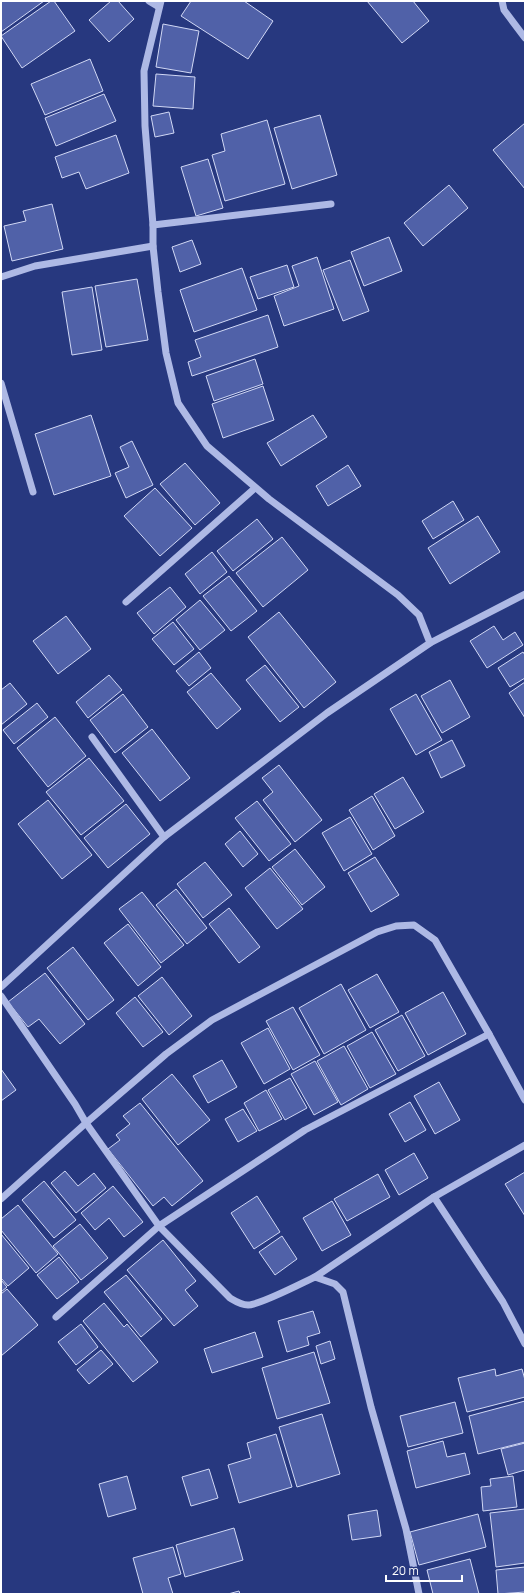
<svg xmlns="http://www.w3.org/2000/svg" width="526" height="1595" font-family="Manrope,sans-serif">
<rect width="100%" height="100%" fill="#27387f"/>
<g fill="#5061a8" stroke="#d1d8f5">
<path d="M1,1H44L1,32Z"/>
<path d="M51,1H54L75,31L22,68L1,36Z"/>
<path d="M111,1H118L134,19L109,42L89,20Z"/>
<path d="M191,1H244L273,21L248,59L181,16Z"/>
<path d="M367,1H413L429,21L402,43Z"/>
<path d="M163,24L199,31L191,73L156,67Z"/>
<path d="M90,59L103,91L45,115L31,84Z"/>
<path d="M156,74L195,77L193,109L153,106Z"/>
<path d="M104,94L116,121L56,146L45,118Z"/>
<path d="M169,112L174,133L155,137L151,116Z"/>
<path d="M320,115L337,175L292,189L274,128Z"/>
<path d="M267,120L285,184L225,201L212,155L225,151L221,134Z"/>
<path d="M525,123V189L493,150Z"/>
<path d="M116,135L129,173L86,189L79,172L62,178L55,157Z"/>
<path d="M208,159L223,208L196,216L181,167Z"/>
<path d="M449,185L468,208L423,246L404,223Z"/>
<path d="M52,204L63,249L12,261L4,226L26,221L23,211Z"/>
<path d="M389,237L402,271L364,286L351,252Z"/>
<path d="M192,240L201,264L180,272L172,247Z"/>
<path d="M317,257L334,309L284,326L274,296L299,286L292,266Z"/>
<path d="M350,260L369,311L343,321L323,270Z"/>
<path d="M287,265L294,287L258,299L250,277Z"/>
<path d="M242,268L257,310L194,332L180,290Z"/>
<path d="M137,279L148,340L106,347L95,286Z"/>
<path d="M92,287L102,350L72,355L62,292Z"/>
<path d="M268,315L278,347L192,376L188,362L201,357L195,340Z"/>
<path d="M255,359L263,384L214,401L206,376Z"/>
<path d="M263,386L274,420L223,438L212,404Z"/>
<path d="M91,415L111,476L54,495L35,434Z"/>
<path d="M313,415L327,437L281,466L267,443Z"/>
<path d="M132,441L153,485L126,498L115,473L129,467L120,447Z"/>
<path d="M185,463L220,503L195,525L160,484Z"/>
<path d="M348,465L361,486L328,506L316,486Z"/>
<path d="M155,488L192,528L160,556L124,516Z"/>
<path d="M453,501L464,520L433,539L422,521Z"/>
<path d="M478,516L500,552L450,584L428,548Z"/>
<path d="M257,519L273,539L233,571L217,551Z"/>
<path d="M282,537L308,570L263,607L236,573Z"/>
<path d="M212,552L227,572L200,594L185,574Z"/>
<path d="M229,576L257,611L231,631L203,596Z"/>
<path d="M170,587L186,607L154,634L137,613Z"/>
<path d="M200,600L225,630L200,650L176,620Z"/>
<path d="M279,612L336,682L304,708L248,637Z"/>
<path d="M66,616L91,649L58,674L33,641Z"/>
<path d="M173,622L194,649L174,665L152,639Z"/>
<path d="M494,626L503,640L515,632L523,645L487,668L470,641Z"/>
<path d="M199,652L211,668L189,686L176,671Z"/>
<path d="M523,652L525,655V678L510,687L498,668Z"/>
<path d="M265,665L299,707L280,722L246,680Z"/>
<path d="M211,673L241,709L217,729L187,692Z"/>
<path d="M109,675L122,690L88,718L76,702Z"/>
<path d="M450,680L470,717L442,733L421,696Z"/>
<path d="M525,682V718L509,693Z"/>
<path d="M10,683L27,704L1,725V690Z"/>
<path d="M123,694L148,727L115,753L90,720Z"/>
<path d="M416,694L442,740L416,755L390,709Z"/>
<path d="M37,703L48,717L14,744L3,730Z"/>
<path d="M55,717L86,756L48,787L17,748Z"/>
<path d="M152,729L190,778L160,801L122,753Z"/>
<path d="M452,740L465,766L441,778L429,752Z"/>
<path d="M89,758L124,801L81,835L46,792Z"/>
<path d="M279,765L322,820L295,842L263,800L273,792L262,778Z"/>
<path d="M403,777L424,812L395,829L374,794Z"/>
<path d="M372,796L395,836L373,850L349,810Z"/>
<path d="M48,800L92,855L62,879L18,824Z"/>
<path d="M257,801L291,844L269,861L235,818Z"/>
<path d="M126,804L150,834L108,868L84,838Z"/>
<path d="M350,817L372,854L344,871L322,833Z"/>
<path d="M240,831L258,854L243,867L225,844Z"/>
<path d="M295,849L325,887L302,905L272,867Z"/>
<path d="M375,857L399,895L371,912L348,873Z"/>
<path d="M205,862L232,895L203,918L177,884Z"/>
<path d="M270,868L303,909L277,929L245,888Z"/>
<path d="M176,889L207,928L187,944L156,905Z"/>
<path d="M142,892L184,945L161,963L119,909Z"/>
<path d="M229,908L260,947L239,963L209,924Z"/>
<path d="M128,924L161,967L138,986L104,943Z"/>
<path d="M73,947L114,1000L88,1020L47,968Z"/>
<path d="M45,973L85,1024L60,1044L39,1019L28,1027L8,1002Z"/>
<path d="M377,974L399,1012L370,1028L348,990Z"/>
<path d="M162,977L192,1016L169,1035L138,996Z"/>
<path d="M341,984L366,1030L324,1054L299,1008Z"/>
<path d="M443,992L466,1034L428,1055L405,1013Z"/>
<path d="M135,997L163,1032L143,1047L116,1013Z"/>
<path d="M293,1007L320,1055L293,1070L266,1021Z"/>
<path d="M402,1015L425,1056L398,1071L375,1030Z"/>
<path d="M268,1028L290,1069L264,1084L241,1043Z"/>
<path d="M372,1032L396,1074L370,1088L347,1046Z"/>
<path d="M344,1046L368,1089L341,1105L317,1061Z"/>
<path d="M222,1060L237,1087L208,1103L193,1076Z"/>
<path d="M315,1061L338,1102L314,1115L291,1074Z"/>
<path d="M1,1069L16,1090L1,1101Z"/>
<path d="M172,1074L210,1120L178,1145L142,1099Z"/>
<path d="M290,1078L307,1108L285,1120L268,1090Z"/>
<path d="M439,1082L460,1120L435,1134L414,1096Z"/>
<path d="M266,1090L282,1119L259,1131L244,1103Z"/>
<path d="M410,1102L426,1130L405,1142L389,1114Z"/>
<path d="M140,1103L203,1181L172,1206L164,1197L153,1206L108,1149L120,1140L116,1135L130,1124L123,1116Z"/>
<path d="M243,1109L257,1131L238,1142L225,1119Z"/>
<path d="M414,1153L428,1178L399,1195L385,1170Z"/>
<path d="M65,1171L78,1186L94,1173L106,1188L76,1213L51,1183Z"/>
<path d="M525,1172V1216L505,1184Z"/>
<path d="M378,1174L390,1197L347,1221L334,1199Z"/>
<path d="M44,1181L76,1220L54,1238L22,1200Z"/>
<path d="M113,1186L143,1222L124,1237L109,1218L95,1230L81,1213Z"/>
<path d="M257,1196L280,1232L254,1249L231,1213Z"/>
<path d="M332,1201L351,1235L322,1251L303,1218Z"/>
<path d="M18,1205L58,1254L36,1273L1,1230V1219Z"/>
<path d="M80,1224L108,1258L81,1280L53,1246Z"/>
<path d="M1,1234L29,1268L8,1286L1,1278Z"/>
<path d="M282,1236L297,1259L275,1275L259,1252Z"/>
<path d="M163,1240L196,1281L185,1290L198,1306L174,1326L127,1270Z"/>
<path d="M59,1257L79,1282L57,1299L37,1275Z"/>
<path d="M126,1275L162,1319L141,1337L104,1292Z"/>
<path d="M1,1280L7,1287L1,1292Z"/>
<path d="M7,1289L38,1325L1,1356V1294Z"/>
<path d="M104,1303L124,1327L127,1324L158,1362L133,1382L83,1321Z"/>
<path d="M313,1311L320,1333L307,1337L309,1345L287,1352L278,1321Z"/>
<path d="M81,1324L98,1347L76,1365L58,1342Z"/>
<path d="M255,1332L263,1357L212,1373L204,1349Z"/>
<path d="M330,1341L335,1359L321,1364L316,1346Z"/>
<path d="M101,1350L113,1364L89,1384L77,1370Z"/>
<path d="M314,1352L330,1403L277,1419L262,1368Z"/>
<path d="M495,1369L496,1376L522,1369L525,1380V1397L467,1412L458,1378Z"/>
<path d="M525,1401V1442L478,1454L469,1416Z"/>
<path d="M455,1402L463,1433L408,1447L400,1416Z"/>
<path d="M322,1414L340,1474L297,1487L279,1427Z"/>
<path d="M276,1434L292,1487L239,1503L228,1465L251,1458L247,1443Z"/>
<path d="M443,1441L447,1457L465,1453L470,1474L416,1488L407,1451Z"/>
<path d="M525,1443V1470L508,1475L501,1449Z"/>
<path d="M209,1469L218,1498L191,1506L182,1477Z"/>
<path d="M127,1476L136,1509L108,1517L99,1484Z"/>
<path d="M513,1476L517,1507L483,1511L481,1487L491,1486L490,1479Z"/>
<path d="M525,1509V1563L496,1567L490,1513Z"/>
<path d="M377,1510L381,1536L352,1540L348,1515Z"/>
<path d="M478,1514L486,1547L419,1565L410,1532Z"/>
<path d="M234,1528L243,1560L185,1577L176,1545Z"/>
<path d="M173,1547L181,1574L168,1578L173,1594H143L133,1558Z"/>
<path d="M470,1559L479,1594H433L427,1570Z"/>
<path d="M525,1567V1592L498,1594L496,1570Z"/>
<path d="M239,1591L240,1594H228Z"/>
</g>
<g fill="none" stroke-linecap="round" stroke-linejoin="round">
<g stroke="#aeb9e5" stroke-width="7">
<path d="M149,1L159,7"/>
<path d="M502,1L504,10L525,38"/>
<path d="M153,225L331,204"/>
<path d="M1,277L35,266L153,246"/>
<path d="M1,383L33,492"/>
<path d="M126,602L255,488"/>
<path d="M430,643L525,594"/>
<path d="M92,737L164,837"/>
<path d="M1,987L164,837L327,713L430,643L419,615L398,595L269,499L207,446L178,403L166,353L158,292L153,246V225L145,126L144,71L161,1"/>
<path d="M1,996L75,1104L86,1123L159,1226L230,1298C235,1301 241,1305 248,1305C260,1305 302,1283 315,1277L335,1284L343,1292L371,1407L406,1529L419,1594"/>
<path d="M434,1197L503,1302L525,1344"/>
<path d="M1,1199L86,1123L166,1054L212,1020L377,932L396,926L414,925L435,940L489,1034L525,1100"/>
<path d="M315,1277L434,1197L525,1145"/>
<path d="M56,1317L159,1226L305,1130L489,1034"/>
</g>
</g>
<rect width="526" height="1595" fill="none" stroke="#ffffff" stroke-width="4"/>
<path d="M386 1575v6h76v-6" fill="none" stroke="#ffffff" stroke-width="2"/>
<text x="392" y="1575" font-size="12" fill="#ffffff" stroke="#27387f" stroke-width="3" paint-order="stroke">20 m</text>
</svg>
